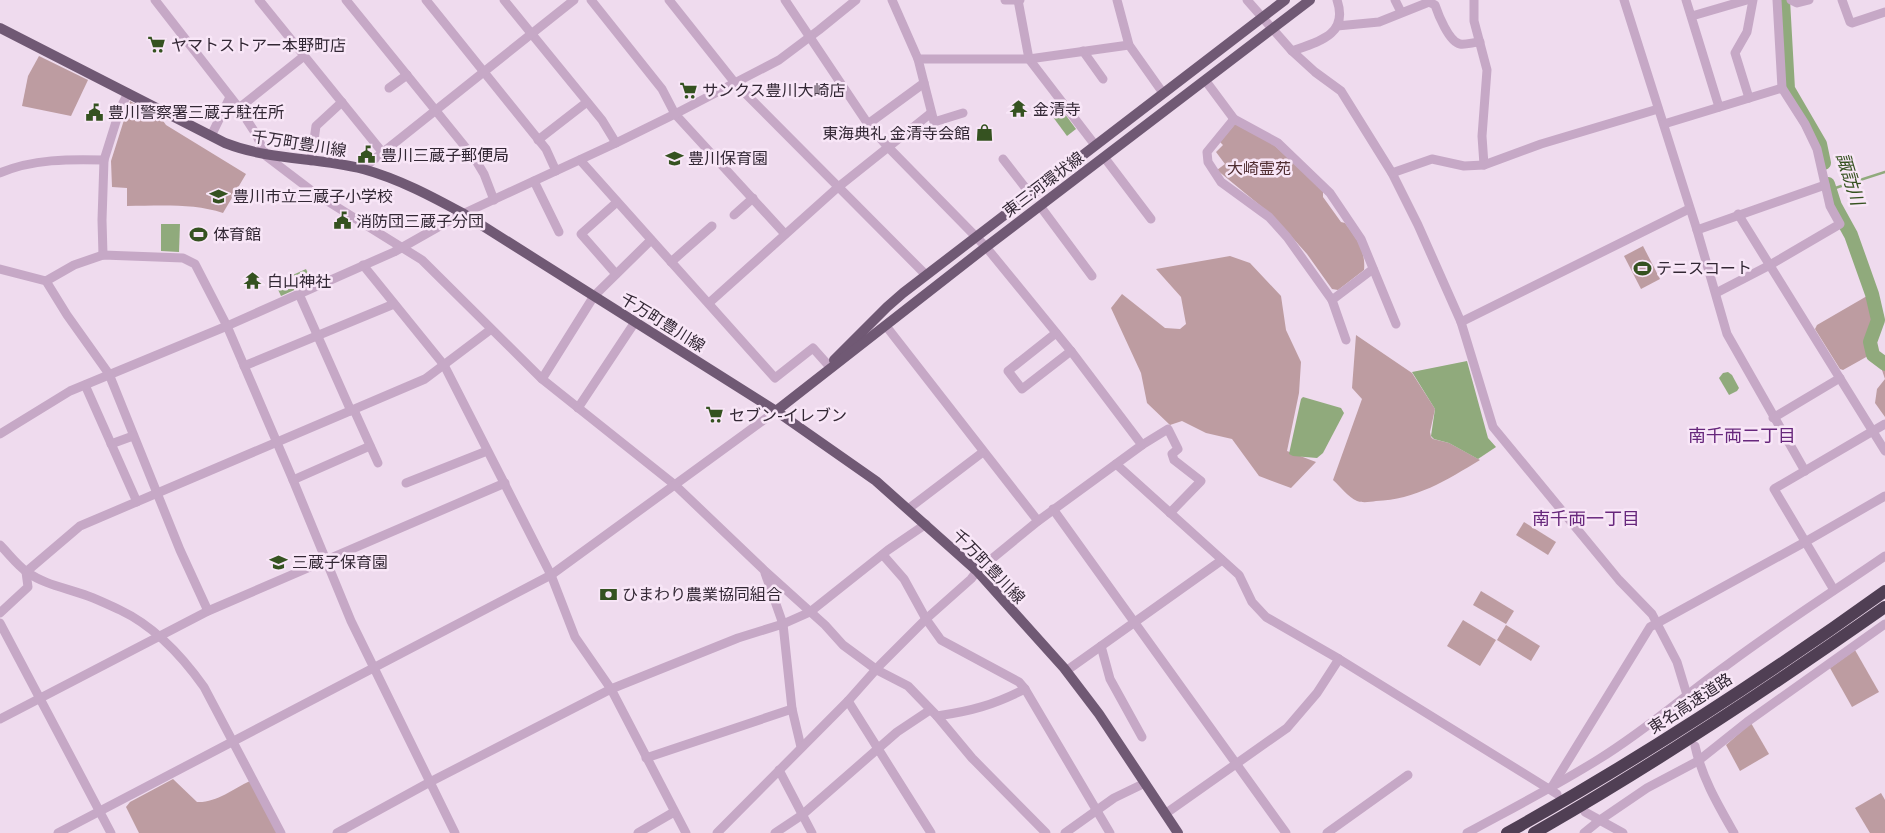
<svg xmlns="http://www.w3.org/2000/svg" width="1885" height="833" font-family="Lato,'Noto Sans JP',sans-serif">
<rect width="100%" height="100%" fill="#efdbee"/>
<g fill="#bd9ca1">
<path d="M39,56L88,80L71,116L22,106L28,76Z"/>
<path d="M130,101L161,118L166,125L246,174L223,213C193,203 158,206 127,206V188L112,187L111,161Z"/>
<path d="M1235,124L1273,144L1323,191V197L1341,222L1345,223C1356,237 1366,251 1364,270L1338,290L1332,289L1307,254L1274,217L1217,170L1225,164L1216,152L1223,145L1220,142Z"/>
<path d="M1643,246L1660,279L1641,289L1624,256Z"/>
<path d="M1230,256L1250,263L1281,296L1286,330L1301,362L1299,393L1287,451L1316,462L1291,488L1259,476L1232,439L1206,433L1182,421L1170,425L1147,403L1141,373L1111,308L1122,294L1165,328L1180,329L1186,324L1181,297L1156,269Z"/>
<path d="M1867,296L1870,297L1874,318L1868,340L1870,352L1868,356L1843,370L1840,369L1815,329L1817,325Z"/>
<path d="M1356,335L1412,373L1435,409L1430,432L1431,437L1433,439L1449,443L1480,460C1447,480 1415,500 1376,501C1370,502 1362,503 1357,501C1348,497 1341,487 1333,480L1362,399L1352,388Z"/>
<path d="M1880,364L1885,367V417L1875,403L1877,389L1885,379Z"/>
<path d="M1524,522L1556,542L1548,555L1516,535Z"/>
<path d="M1481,591L1514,611L1506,624L1473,605Z"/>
<path d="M1463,620L1496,640L1480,666L1447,646Z"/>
<path d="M1506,625L1540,646L1531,661L1497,640Z"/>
<path d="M1855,650L1879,692L1852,707L1830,668Z"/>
<path d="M1751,723L1769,754L1740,771L1726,745Z"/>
<path d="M173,779L197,802C216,803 233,789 250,781L278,833H139L126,807L130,802Z"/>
<path d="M1881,793L1885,800V833H1870L1855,808Z"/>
</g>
<g fill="#90aa7c">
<path d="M1059,106L1076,129L1067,136L1050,113Z"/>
<path d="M161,224H180L179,252L161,251Z"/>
<path d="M306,269L312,282L281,296L275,283Z"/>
<path d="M1467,361L1488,438L1496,447L1478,459L1449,443L1434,439L1431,436L1435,409L1412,372Z"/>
<path d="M1728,372L1732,375L1739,388L1737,391L1729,395L1719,378L1723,373Z"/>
<path d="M1303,397L1341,408L1344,413L1323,453L1317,458L1293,456L1289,454L1301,399Z"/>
</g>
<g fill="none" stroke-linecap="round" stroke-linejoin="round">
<path stroke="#90aa7c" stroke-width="2.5" d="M1829,190L1885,172"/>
<g stroke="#90aa7c" stroke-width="14">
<path d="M1783,0L1788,89L1820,144L1824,163"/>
<path d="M1828,184L1835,206L1851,235L1872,294L1878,320L1870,342L1873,355L1885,364"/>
</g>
<g stroke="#c6a8c6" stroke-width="9">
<path d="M155,0L239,108L256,134L266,156L316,194L422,260L542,379L675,485L764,570L825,625L843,645L877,670L908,686L937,716L972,758L1046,833"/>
<path d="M259,0L383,153"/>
<path d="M346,0L475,159L484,174L494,200"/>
<path d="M426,0L546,149L556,171"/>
<path d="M504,0L602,120L616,143"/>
<path d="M591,0L662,89L675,114L785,234"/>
<path d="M669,0L735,83L926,275"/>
<path d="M892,0L918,59L934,122L963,113"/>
<path d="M1005,0H1020"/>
<path d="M1018,0L1029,59L1095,145"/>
<path d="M1117,0L1129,45L1163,93"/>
<path d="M1247,0L1292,51L1315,72L1341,91L1392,173L1418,225L1461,322L1493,427L1619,580L1652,614L1677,662L1687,695L1688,709"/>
<path d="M1395,0L1401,12"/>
<path d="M1474,0V21L1487,70L1482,136L1484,165"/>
<path d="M1624,0L1697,230L1727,334L1805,471"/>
<path d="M1686,0L1719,107"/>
<path d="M1791,0L1797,3L1809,0"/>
<path d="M1842,0L1850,22L1852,23L1885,12"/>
<path d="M1692,16L1747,0"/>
<path d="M1337,26L1379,22L1429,2L1435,5C1438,14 1449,42 1460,44C1466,45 1474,42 1480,42"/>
<path d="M1083,51L1103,79"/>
<path d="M1292,51C1318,42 1349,35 1337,0"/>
<path d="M918,59H1029L1129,45"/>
<path d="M1205,80L1234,119L1278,143L1330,193L1361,239L1396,324"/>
<path d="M389,88L407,75"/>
<path d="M1749,98L1735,53L1747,32L1753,0"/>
<path d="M239,108L304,56"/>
<path d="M1234,119L1207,152L1208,162L1221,182L1269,217L1287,237L1332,300L1346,340"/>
<path d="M868,124L924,83"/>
<path d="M1664,124L1782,88"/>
<path d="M211,136L230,97"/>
<path d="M538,140L587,102"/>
<path d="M1104,157L1151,219"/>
<path d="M1003,159L1031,195"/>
<path d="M580,160L775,378L813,348L829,366"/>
<path d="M311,161L316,126L342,102"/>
<path d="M362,169L574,0"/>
<path d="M0,173C32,159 70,159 104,160"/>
<path d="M1392,173L1432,159L1464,166L1484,165L1541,144L1658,109"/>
<path d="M534,181L559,232"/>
<path d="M1040,206L1092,276"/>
<path d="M1738,214L1885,451"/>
<path d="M734,215L753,198"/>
<path d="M1697,230L1825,185"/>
<path d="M103,255L102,220L104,160L120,109L128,93"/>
<path d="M671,262L712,226"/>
<path d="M363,265L444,365L551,575L575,637L611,689L686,833"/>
<path d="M0,269L46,281L67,315L109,374L180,550L208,611"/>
<path d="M616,274L581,234L617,202"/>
<path d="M46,281L74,265L103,255L183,258L195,264L227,326L293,480L351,621L455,833"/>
<path d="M1716,293L1770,265L1840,224L1830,206L1817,149L1805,124L1782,88L1777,0"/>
<path d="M299,294L351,411"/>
<path d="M1332,300L1373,269"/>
<path d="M709,303L837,188L931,113"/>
<path d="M1461,322L1689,209"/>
<path d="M886,326L1038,521"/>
<path d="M1056,333L1008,371L1022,389L1071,351"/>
<path d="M244,366L394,304"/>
<path d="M542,379L594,296L651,240"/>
<path d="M85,385L137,502"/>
<path d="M578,408L635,322"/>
<path d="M354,410L378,463"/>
<path d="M1773,418L1840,378"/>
<path d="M0,434L70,391L227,326L394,252L454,218L616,143L675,114L779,60L819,30L856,0"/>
<path d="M111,444L133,436"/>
<path d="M1142,445L1168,429L1178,449L1172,454L1174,460L1201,481L1170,513"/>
<path d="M1116,464L1239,575L1252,602L1266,617L1339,659L1557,794"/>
<path d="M293,480L370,446"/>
<path d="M406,483L487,451"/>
<path d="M908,509L983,452"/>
<path d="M1053,509L1286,833"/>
<path d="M0,545C9,554 17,565 27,572C45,585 67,588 88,596C99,600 109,605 120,610C154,626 182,656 204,687L281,833"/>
<path d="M883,555L904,579L926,619L941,640L1019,682L1025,689L1110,833"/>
<path d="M26,572L80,526L425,379L490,330"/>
<path d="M765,573L783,624L792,709L801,747"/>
<path d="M1834,590L1774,489L1885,424"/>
<path d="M0,613L28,587L26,572"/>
<path d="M0,623L111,833"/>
<path d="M1101,646L1110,679L1142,737"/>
<path d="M1066,671L1222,560"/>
<path d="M848,701L931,833"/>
<path d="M937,716C972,711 993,705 1025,689"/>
<path d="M0,719L208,611L505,483"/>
<path d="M1695,746C1702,778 1718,805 1734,833"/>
<path d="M646,758L792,709"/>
<path d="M779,770L812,833"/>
<path d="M1553,785L1650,627L1805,542L1885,496"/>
<path d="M1585,812L1623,833"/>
<path d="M1165,814L1287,728L1317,693L1339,659"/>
<path d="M58,833L551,575L776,411"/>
<path d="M337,833L430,782L611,689L738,638L783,624L810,612L888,550L926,524"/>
<path d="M638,833L674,812"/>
<path d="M717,833L848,701L880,665L926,619L971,579L977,571L1038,521L1142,445L1071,351L986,247L887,146L868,124L785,0"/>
<path d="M775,833L802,815L897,732L930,710"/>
<path d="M1065,833L1114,798L1145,783"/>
<path d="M1327,833L1408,775"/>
<path d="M1467,833C1511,809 1556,786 1599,759C1643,732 1682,698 1723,668C1776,628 1831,593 1885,556"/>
<path d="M1584,833L1600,820L1647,788L1698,761L1747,722L1885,624"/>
</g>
<g stroke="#705974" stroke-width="10">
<path d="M0,28L225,143C271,161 317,157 363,169C399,179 431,196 464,214L776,411L876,481L977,571L1064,668L1099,714L1178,833"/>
<path d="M834,360L887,307L903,293L1285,0"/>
<path d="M776,411L986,247L1310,0"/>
</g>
<g stroke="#503f54" stroke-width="12">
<path d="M1507,833C1638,760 1764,678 1885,591"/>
<path d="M1534,833C1655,764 1771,687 1885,607"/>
</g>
</g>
<defs>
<symbol id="supermarket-bare" viewBox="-9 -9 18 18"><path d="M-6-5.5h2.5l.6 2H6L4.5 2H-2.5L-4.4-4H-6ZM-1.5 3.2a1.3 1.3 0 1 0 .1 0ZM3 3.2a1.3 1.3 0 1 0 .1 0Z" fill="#355220" stroke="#f8e6f7" stroke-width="2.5" paint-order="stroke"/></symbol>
<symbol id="temple-bare" viewBox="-9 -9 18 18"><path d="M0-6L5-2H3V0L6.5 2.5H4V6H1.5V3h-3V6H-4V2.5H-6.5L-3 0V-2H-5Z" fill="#355220" stroke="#f8e6f7" stroke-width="2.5" paint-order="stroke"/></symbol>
<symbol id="civic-bare" viewBox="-9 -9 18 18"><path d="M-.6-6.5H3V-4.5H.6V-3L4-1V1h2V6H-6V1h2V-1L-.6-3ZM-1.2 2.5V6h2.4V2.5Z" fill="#355220" stroke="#f8e6f7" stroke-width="2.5" paint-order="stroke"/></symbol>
<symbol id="shop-bare" viewBox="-9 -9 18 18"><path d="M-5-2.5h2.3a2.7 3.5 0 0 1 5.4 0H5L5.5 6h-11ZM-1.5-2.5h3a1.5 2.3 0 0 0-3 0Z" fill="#355220" stroke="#f8e6f7" stroke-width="2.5" paint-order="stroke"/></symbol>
<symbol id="school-bare" viewBox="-9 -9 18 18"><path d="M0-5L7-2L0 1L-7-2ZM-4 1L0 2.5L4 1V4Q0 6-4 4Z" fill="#355220" stroke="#f8e6f7" stroke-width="2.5" paint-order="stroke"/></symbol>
<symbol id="stadium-bare" viewBox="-9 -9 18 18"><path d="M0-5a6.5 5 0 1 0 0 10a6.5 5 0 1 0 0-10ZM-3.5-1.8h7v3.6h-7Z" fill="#355220" stroke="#f8e6f7" stroke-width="2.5" paint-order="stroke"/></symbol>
<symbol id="bank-bare" viewBox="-9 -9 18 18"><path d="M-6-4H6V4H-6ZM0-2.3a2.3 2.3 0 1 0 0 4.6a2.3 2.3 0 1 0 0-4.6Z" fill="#355220" stroke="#f8e6f7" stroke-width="2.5" paint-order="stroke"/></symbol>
</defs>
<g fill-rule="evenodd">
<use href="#supermarket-bare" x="144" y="32" width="25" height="25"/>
<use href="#supermarket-bare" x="676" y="78" width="25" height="25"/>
<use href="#temple-bare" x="1006" y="96" width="25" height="25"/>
<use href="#civic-bare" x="82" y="100" width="25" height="25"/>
<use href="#shop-bare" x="972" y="120" width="25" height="25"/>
<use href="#civic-bare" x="354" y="142" width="25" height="25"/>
<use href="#school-bare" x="662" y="146" width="25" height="25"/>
<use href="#school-bare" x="206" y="184" width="25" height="25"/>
<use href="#civic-bare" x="330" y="208" width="25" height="25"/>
<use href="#stadium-bare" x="186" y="222" width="25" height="25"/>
<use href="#stadium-bare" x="1630" y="256" width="25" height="25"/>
<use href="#temple-bare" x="240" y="268" width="25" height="25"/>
<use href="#supermarket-bare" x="702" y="402" width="25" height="25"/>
<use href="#school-bare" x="266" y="550" width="25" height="25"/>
<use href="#bank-bare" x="596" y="582" width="25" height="25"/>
</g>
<g text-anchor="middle" stroke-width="5" stroke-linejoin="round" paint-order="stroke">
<g font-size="16" fill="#322734" stroke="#f8e6f7" text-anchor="start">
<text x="171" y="51">ヤマトストアー本野町店</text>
<text x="702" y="96">サンクス豊川大崎店</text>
<text x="1033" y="115">金清寺</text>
<text x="108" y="118">豊川警察署三蔵子駐在所</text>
<text x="970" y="139" text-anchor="end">東海典礼 金清寺会館</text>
<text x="381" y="161">豊川三蔵子郵便局</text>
<text x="688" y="164">豊川保育園</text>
<text x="233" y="202">豊川市立三蔵子小学校</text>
<text x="356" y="227">消防団三蔵子分団</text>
<text x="213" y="240">体育館</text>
<text x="1656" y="274">テニスコート</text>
<text x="267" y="287">白山神社</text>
<text x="729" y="421">セブン-イレブン</text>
<text x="292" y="568">三蔵子保育園</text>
<text x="622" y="600">ひまわり農業協同組合</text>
</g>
<g font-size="16" fill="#322734" stroke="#f8e6f7">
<text transform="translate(299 143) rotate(9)" y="6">千万町豊川線</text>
<text transform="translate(1043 184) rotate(-37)" y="6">東三河環状線</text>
<text transform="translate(663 322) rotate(32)" y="6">千万町豊川線</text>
<text transform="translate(989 566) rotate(46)" y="6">千万町豊川線</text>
<text transform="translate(1690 703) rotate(-33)" y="6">東名高速道路</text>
</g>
<g font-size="16" fill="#502d31" stroke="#f8e6f7">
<text x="1259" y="174">大崎霊苑</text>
</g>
<g font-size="18" font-style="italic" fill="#355220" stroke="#f8e6f7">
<text transform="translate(1850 179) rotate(73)" y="6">諏訪川</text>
</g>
<g font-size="18" fill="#67277c" stroke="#f8e6f7">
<text x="1742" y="442">南千両二丁目</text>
<text x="1586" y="525">南千両一丁目</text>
</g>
</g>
</svg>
